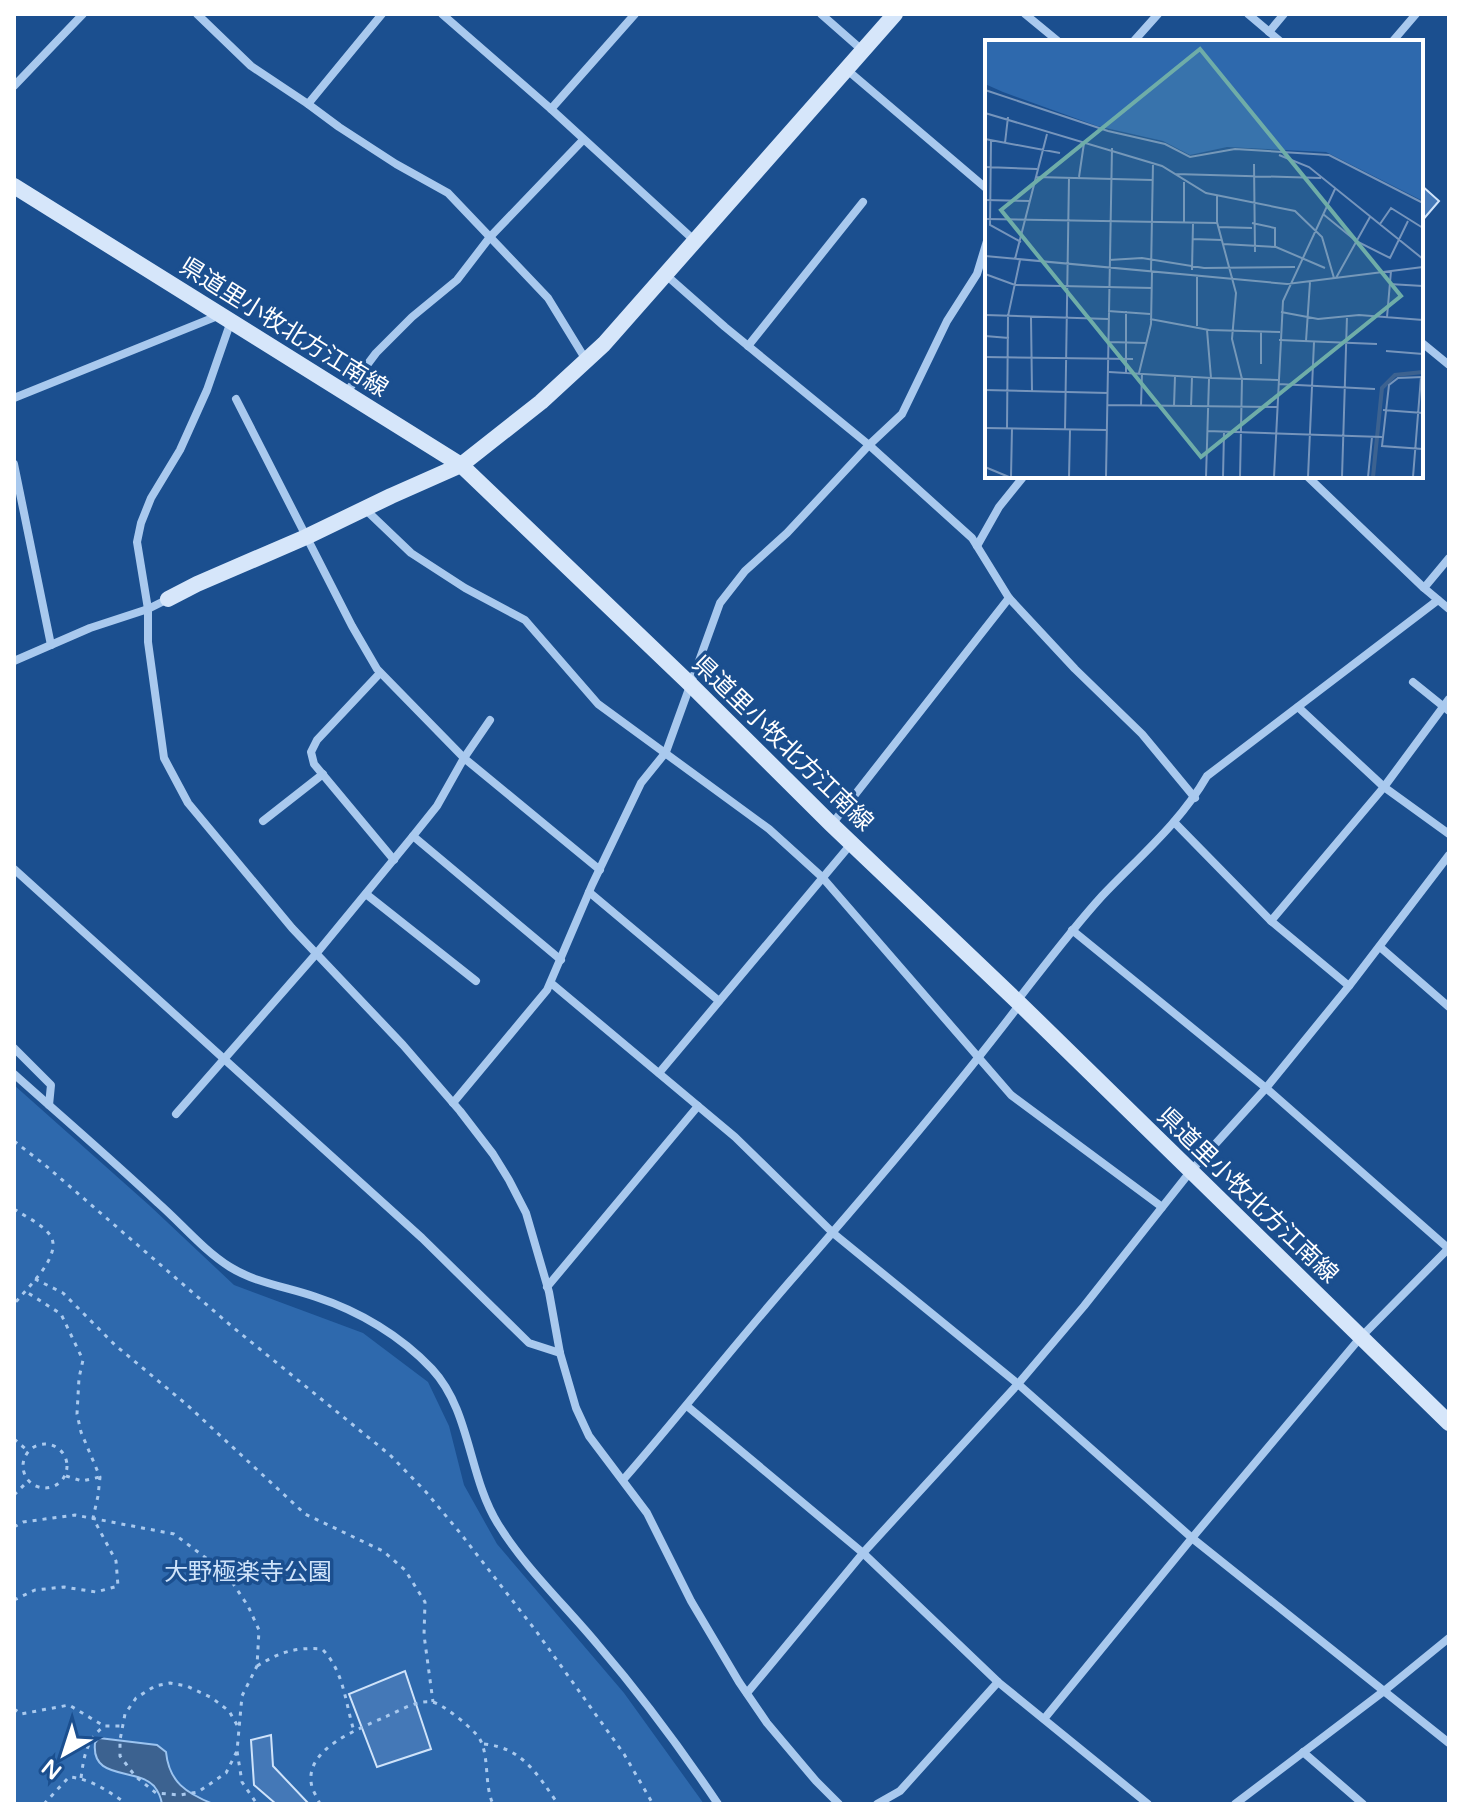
<svg xmlns="http://www.w3.org/2000/svg" width="1463" height="1818" font-family="'Varela Round','Noto Sans JP',sans-serif">
<rect width="100%" height="100%" fill="#1b4f8f"/>
<path fill="#2e69ad" d="M14,1085L150,1206L234,1285L363,1333L428,1382L449,1426L464,1485L497,1544L624,1693L704,1804H14Z"/>
<path fill="#3c6290" stroke="#9cc4f0" stroke-width="2" d="M99,1738L157,1745L166,1752C169,1782 186,1793 213,1804H162C161,1798 158,1791 154,1786C136,1767 91,1781 95,1743Z"/>
<g fill="#4478b7" stroke="#cfe3fa" stroke-width="2">
<path d="M1421,185L1439,201L1421,222Z"/>
<path d="M405,1671L431,1749L377,1767L349,1694Z"/>
<path d="M271,1735L273,1766L309,1804H276L254,1785L251,1740Z"/>
</g>
<g fill="none" stroke-linecap="round" stroke-linejoin="round">
<g stroke="#a9c9ee" stroke-width="3" stroke-dasharray="4 6" stroke-linecap="butt">
<path d="M14,1141L45,1165L229,1324L390,1455L426,1492L461,1534L536,1631L624,1754L653,1804"/>
<path d="M14,1209C26,1217 42,1224 50,1235C64,1255 26,1289 14,1304"/>
<path d="M35,1279L63,1293L115,1345L186,1404L305,1514L383,1551L405,1570L425,1602L424,1635L433,1702"/>
<path d="M14,1439L28,1451"/>
<circle cx="45" cy="1466" r="22"/>
<path d="M66,1476L82,1481L100,1477"/>
<path d="M14,1495L28,1481"/>
<path d="M14,1527L23,1522L75,1515L174,1534L226,1573L248,1606L259,1630L257,1666L242,1696L237,1751L242,1782L257,1804"/>
<path d="M14,1600L35,1590L64,1587L96,1592L118,1586L116,1561L93,1518L98,1496L100,1477L81,1432L77,1414L79,1378L83,1360L61,1314L25,1291"/>
<path d="M257,1666C280,1652 295,1647 322,1649C344,1671 345,1702 354,1731"/>
<path d="M14,1709L21,1714L69,1705L104,1726"/>
<path d="M237,1725L229,1711L212,1698L187,1686L170,1683L155,1686L136,1698L125,1714L120,1740V1756L135,1776L156,1793L180,1795L198,1792L226,1773L237,1751"/>
<path d="M484,1744C523,1748 537,1774 558,1804"/>
<path d="M81,1778C84,1756 86,1741 104,1726H121"/>
<path d="M44,1804L69,1777C92,1779 109,1792 127,1804"/>
<path d="M320,1804C318,1799 314,1793 312,1787C302,1749 359,1729 385,1717C399,1711 416,1700 432,1702C443,1704 468,1725 476,1734C491,1750 483,1783 493,1804"/>
</g>
<g stroke="#a9c9ee" stroke-width="8">
<path d="M197,14L251,66L308,104L339,127L396,164L448,193L548,298L586,360"/>
<path d="M442,14L551,109L695,241"/>
<path d="M821,14L862,50"/>
<path d="M1025,14L1059,42"/>
<path d="M1248,14L1281,42"/>
<path d="M1269,32L1284,14"/>
<path d="M1133,42L1158,14"/>
<path d="M1392,42L1416,14"/>
<path d="M846,69L987,189"/>
<path d="M14,86L83,14"/>
<path d="M308,104L382,14"/>
<path d="M551,109L635,14"/>
<path d="M666,275L725,327L869,445L972,538L1009,598L1075,669L1142,734L1195,798"/>
<path d="M231,321L207,390L180,450L151,498L141,523L137,542L148,609V642L164,758L188,803L292,928L403,1045L460,1111L493,1154L509,1180L526,1213L549,1292L560,1353L576,1408L589,1436L647,1513L691,1601L739,1682L767,1723L816,1781L839,1804"/>
<path d="M1421,342L1449,365"/>
<path d="M748,346L863,202"/>
<path d="M346,393L376,353L412,317L457,280L490,237L583,140"/>
<path d="M14,398L220,315"/>
<path d="M236,399L352,626L377,669L464,758L600,870"/>
<path d="M14,464L51,645"/>
<path d="M1307,476L1424,588L1449,609"/>
<path d="M365,509L411,553L465,588L525,620L598,704L769,829L822,877L1011,1095L1162,1207"/>
<path d="M977,546L999,507L1024,476"/>
<path d="M1424,588L1449,558"/>
<path d="M14,661L90,628L148,609L168,599"/>
<path d="M380,673L317,740L311,752L314,764L394,860"/>
<path d="M1413,682L1449,711"/>
<path d="M1298,707L1384,787L1449,834"/>
<path d="M263,821L323,774"/>
<path d="M1174,822L1271,921L1349,986"/>
<path d="M832,824L1009,598"/>
<path d="M413,836L561,960"/>
<path d="M14,869L422,1238L529,1343L560,1353"/>
<path d="M589,892L719,1001"/>
<path d="M366,894L476,981"/>
<path d="M1271,921L1384,787L1449,699"/>
<path d="M1072,930L1266,1088L1449,1249"/>
<path d="M1380,947L1449,1007"/>
<path d="M551,983L735,1137L833,1233L1018,1384L1192,1538L1449,1743"/>
<path d="M1017,1001C1045,965 1072,929 1102,896C1139,857 1180,823 1207,776L1438,600"/>
<path d="M14,1048L51,1085L49,1105"/>
<path d="M659,1073L851,844"/>
<path d="M14,1074C62,1117 111,1159 158,1203C182,1224 203,1250 230,1267C256,1283 287,1287 316,1297C359,1311 401,1336 432,1369C471,1411 468,1476 498,1524C525,1568 565,1605 598,1645C641,1695 681,1749 718,1804"/>
<path d="M453,1103L547,990L592,885L641,783L666,752L720,603L745,571L787,533L869,445L902,414L947,321L977,274L987,241"/>
<path d="M176,1114L316,954L413,836L437,806L464,758L490,720"/>
<path d="M547,1287L698,1106"/>
<path d="M687,1406L863,1553L998,1682L1148,1804"/>
<path d="M623,1480C683,1411 739,1339 799,1271C875,1184 950,1096 1020,1004"/>
<path d="M747,1693L863,1553L1018,1384L1084,1306L1190,1172L1266,1088L1349,986L1449,855"/>
<path d="M1044,1719L1192,1538L1360,1338L1449,1248"/>
<path d="M1303,1752L1363,1804"/>
<path d="M877,1804L900,1791L998,1682"/>
<path d="M1235,1804L1384,1691L1449,1638"/>
</g>
<g stroke="#d6e6fa" stroke-width="16">
<path d="M14,186L461,465L691,685L831,824L1020,1004L1449,1423"/>
<path d="M168,599L197,584L306,537L391,496L461,465L541,402L604,344L895,14"/>
</g>
</g>
<g text-anchor="middle" stroke-width="7" stroke-linejoin="round" paint-order="stroke">
<g font-size="24" fill="#fff" stroke="#1b4f8f">
<text transform="translate(284 327) rotate(32)" y="8">県道里小牧北方江南線</text>
<text transform="translate(783 743) rotate(44)" y="8">県道里小牧北方江南線</text>
<text transform="translate(1248 1195) rotate(44)" y="8">県道里小牧北方江南線</text>
</g>
<g font-size="24" fill="#cfe3fa" stroke="#1b4f8f">
<text x="248" y="1580">大野極楽寺公園</text>
</g>
</g>
<g transform="translate(985 40)">
<rect width="438" height="438" fill="#1b4f8f"/>
<path d="M0,1H438V161L341,112L242,107L205,115L178,101L112,86L18,52L0,44Z" fill="#2e69ad"/>
<path fill="none" stroke="#3c6290" stroke-width="4" d="M388,437L397,348L410,335L438,332"/>
<path fill="none" stroke="#7695bc" stroke-width="2" d="M0,50L123,91L180,104L205,117L250,109L344,115L438,163M0,73L177,126L221,153L310,171L337,197L349,238M0,99L75,113M6,100L5,185L36,202M20,103L23,77M294,115L324,127L438,219M269,124L270,212M0,127L52,129M190,134L336,138M51,137L167,140M94,137L99,103M232,156V182L251,253L247,299L257,339L255,437M0,160L45,161M338,174L371,201L405,218L423,181M0,179L232,183M199,182V142M267,183L290,188V206M395,184L406,168L438,188M233,187L267,188M207,199L237,200M238,204L291,207L340,228M0,216L302,244L438,227M30,219L62,94M124,220L157,218L219,228L310,227M207,230L208,183M166,232L168,123M0,234L30,245L167,248M212,236V286M351,238L385,177M404,244L438,246M123,271L165,274M141,271V333M296,272L333,279L374,275L438,280M0,275L123,279M46,277L47,351M402,277L406,231M165,279L224,290L295,292M276,292V324M0,296L24,298M294,300L392,304M321,301L325,242M124,302L161,303M401,311L438,314M0,317L148,319M124,332L226,338L222,290M154,333L166,284L167,232M438,337L413,338L404,345L397,406L438,409M226,338L293,340M293,344L390,349M0,350L123,353M123,365L292,367M156,366L157,333M189,366L190,336M206,367L207,337M398,370L438,373M0,388L122,390M22,388L23,276L35,220M80,390L84,137M222,391L397,397M0,427L24,437M26,437L27,388M84,437L85,390M121,437L127,108M221,437L224,339M238,437L239,392M289,437L298,261L350,149M323,437L329,302M357,437L362,276M383,437L387,397M428,437L436,337"/>
<path fill="#6fada8" fill-opacity="0.15" stroke="#6fada8" stroke-width="4" d="M215,9L416,256L216,417L16,170Z"/>
<rect width="438" height="438" fill="none" stroke="#fff" stroke-width="4"/>
</g>
<rect width="1463" height="1818" fill="none" stroke="#ffffff" stroke-width="32"/>
<g transform="translate(64 1754) rotate(219)" stroke="#1b4f8f" stroke-width="6" paint-order="stroke">
<path d="M0-6L14 30L0 20L-14 30Z" fill="#ffffff"/>
<text y="-12" font-size="22" font-weight="bold" text-anchor="middle" fill="#ffffff">N</text>
</g>
</svg>
